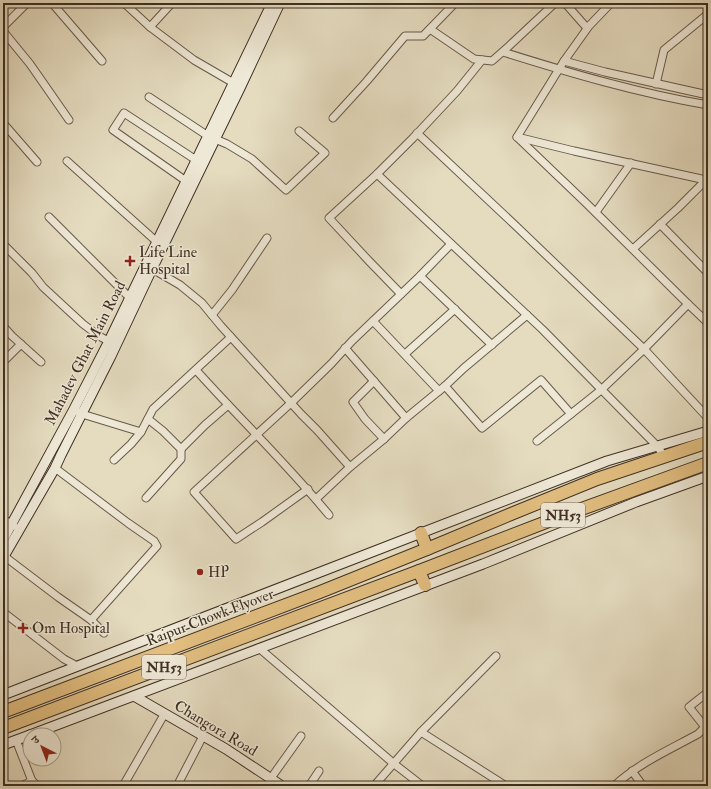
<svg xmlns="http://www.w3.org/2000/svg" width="711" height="789" font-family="'IM FELL Double Pica','Noto Serif Devanagari',serif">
<rect width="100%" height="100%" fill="#e5dcc0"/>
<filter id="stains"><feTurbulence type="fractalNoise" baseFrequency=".005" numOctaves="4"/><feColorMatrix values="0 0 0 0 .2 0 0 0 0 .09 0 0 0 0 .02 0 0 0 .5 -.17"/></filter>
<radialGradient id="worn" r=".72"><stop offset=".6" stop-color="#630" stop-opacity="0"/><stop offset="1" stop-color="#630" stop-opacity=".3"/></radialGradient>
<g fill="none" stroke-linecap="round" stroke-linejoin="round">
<defs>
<g id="street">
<path d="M52,3L102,61"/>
<path d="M124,3L150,27L194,60L237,85"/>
<path d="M565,3L587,28"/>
<path d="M3,27L27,3"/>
<path d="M150,27L172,3"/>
<path d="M430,29L474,59L492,61L509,46L555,3"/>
<path d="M3,31L30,64L69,120"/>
<path d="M503,52C570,73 638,93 708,105"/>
<path d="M564,61L605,72L708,95"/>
<path d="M656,84L664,50L708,14"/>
<path d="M149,97L208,136"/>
<path d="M333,118L366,82L405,36H423L455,3"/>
<path d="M3,123L37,162"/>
<path d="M417,133L517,227L644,349L708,418"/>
<path d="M517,137L574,151L706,180"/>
<path d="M215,139L227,144L252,159L286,190L325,153L299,131"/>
<path d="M67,161L157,242"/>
<path d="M377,174L543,330L657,446L664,456"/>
<path d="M186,181L113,130L124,113L196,160"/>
<path d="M596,212L631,163"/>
<path d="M49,217L130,298"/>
<path d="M660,224L708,273"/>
<path d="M3,244L32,273L43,287L83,324L99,336L112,343"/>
<path d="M633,249L678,208L708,178"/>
<path d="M149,267L180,285L202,303L221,326L301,414L317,430L350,467"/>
<path d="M420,276L492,345"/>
<path d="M401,294L369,261L329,218L377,174L413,138L457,91L482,60"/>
<path d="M688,304L708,323"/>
<path d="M212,315L232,290L267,238"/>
<path d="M373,321L439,391"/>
<path d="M3,326L12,336L41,362"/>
<path d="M345,348L406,418"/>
<path d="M405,354L455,309"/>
<path d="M3,362L21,344"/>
<path d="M196,370C240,419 287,464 329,515"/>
<path d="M374,381L353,402L365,419L384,439"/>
<path d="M445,386L482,428L541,380L571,414"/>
<path d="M77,411L82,414L141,432"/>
<path d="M537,441L601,390L641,352L688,304L585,202L517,137L564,61L589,26L611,3"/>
<path d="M181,449L205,425L228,405"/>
<path d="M114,460L131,444L141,432L153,409L231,337"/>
<path d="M55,468L128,523L154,541L157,546L91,620"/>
<path d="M308,489L262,522L236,539L194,492L291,403L331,364L352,341L420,276L451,244"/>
<path d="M146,498L181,459V449L163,431L148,419"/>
<path d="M316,499L350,467L384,439L406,418L445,386L464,368L527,315"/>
<path d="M3,519L14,526"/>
<path d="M4,556L58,597L91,620L104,633"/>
<path d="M3,612L64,659L77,666"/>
<path d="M259,648L393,763L420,784"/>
<path d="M705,727L689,707L708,692"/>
<path d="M421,732L506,786"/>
<path d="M16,740L32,781L38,786"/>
<path d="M632,771L643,786"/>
<path d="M271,778L301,736"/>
<path d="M21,786L32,781"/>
<path d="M123,786L165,713"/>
<path d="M177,786L203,736"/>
<path d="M309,786L319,771"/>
<path d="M374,786L421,732L496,656"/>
<path d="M614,786C639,763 669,750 698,734L705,727L708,733"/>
</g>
<g id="secondary">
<path d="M3,540L74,409L109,341L272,3"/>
<path d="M3,558L55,468L61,455L111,356L152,269L241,86L280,3"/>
<path d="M3,695L607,461L708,431"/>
<path d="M134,696L226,749L282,786"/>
<path d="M30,735L483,564L636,502L708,476"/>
<path d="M3,745L30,735"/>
</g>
<g id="highway">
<path d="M421,533L427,549"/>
<path d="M419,571L425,585"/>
<path d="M3,712L320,592L427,549L511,514L597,479L708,442"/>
<path d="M3,728L419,571L554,519L708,463"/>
</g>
</defs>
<use href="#street" stroke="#685a4a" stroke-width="9"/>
<use href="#secondary" stroke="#3f2f22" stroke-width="11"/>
<use href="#highway" stroke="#3f2f22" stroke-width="14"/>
<use href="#street" stroke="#eee8d6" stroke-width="7"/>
<use href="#secondary" stroke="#eee8d6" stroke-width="9"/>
<use href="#highway" stroke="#e2be80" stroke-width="12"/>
</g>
<g fill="#8f2418" stroke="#eee8d6" stroke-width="1.5">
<path d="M128 255h4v4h4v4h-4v4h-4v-4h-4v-4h4z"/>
<circle cx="200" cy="572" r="4"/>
<path d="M21 622h4v4h4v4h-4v4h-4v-4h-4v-4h4z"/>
</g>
<g text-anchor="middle" stroke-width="3" stroke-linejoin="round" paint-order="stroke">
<g fill="#eee8d6" stroke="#746658" stroke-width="1">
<rect x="541" y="503" width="44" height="24" rx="3"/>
<rect x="142" y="655" width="44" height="24" rx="3"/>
</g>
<g font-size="14" font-weight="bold" fill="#3f2f22">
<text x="563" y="520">NH53</text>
<text x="164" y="672">NH53</text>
</g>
<g font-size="15" fill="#3f2f22" stroke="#eee8d6" text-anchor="start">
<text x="139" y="257">Life Line<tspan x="139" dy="17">Hospital</tspan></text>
<text x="208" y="577">HP</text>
<text x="32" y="633">Om Hospital</text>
</g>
<g font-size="15" fill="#3f2f22" stroke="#eee8d6">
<text transform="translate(85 353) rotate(-63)" y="5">Mahadev Ghat Main Road</text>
<text transform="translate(210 617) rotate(-21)" y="5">Raipur Chowk Flyover</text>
<text transform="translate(216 728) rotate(31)" y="5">Changora Road</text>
</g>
</g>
<rect width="711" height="789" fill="none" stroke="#e5dcc0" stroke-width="16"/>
<rect x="4" y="4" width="703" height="781" fill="none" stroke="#3f2f22" stroke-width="2"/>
<rect x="8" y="8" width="695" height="773" fill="none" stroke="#3f2f22"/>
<g transform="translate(42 747) rotate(318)"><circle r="19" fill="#eee8d6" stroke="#a89e8e"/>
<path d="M0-3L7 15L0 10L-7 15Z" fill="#8f2418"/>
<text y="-6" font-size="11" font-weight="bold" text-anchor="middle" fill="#3f2f22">उ</text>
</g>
<rect width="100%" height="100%" filter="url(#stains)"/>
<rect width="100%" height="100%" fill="url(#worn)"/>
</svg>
